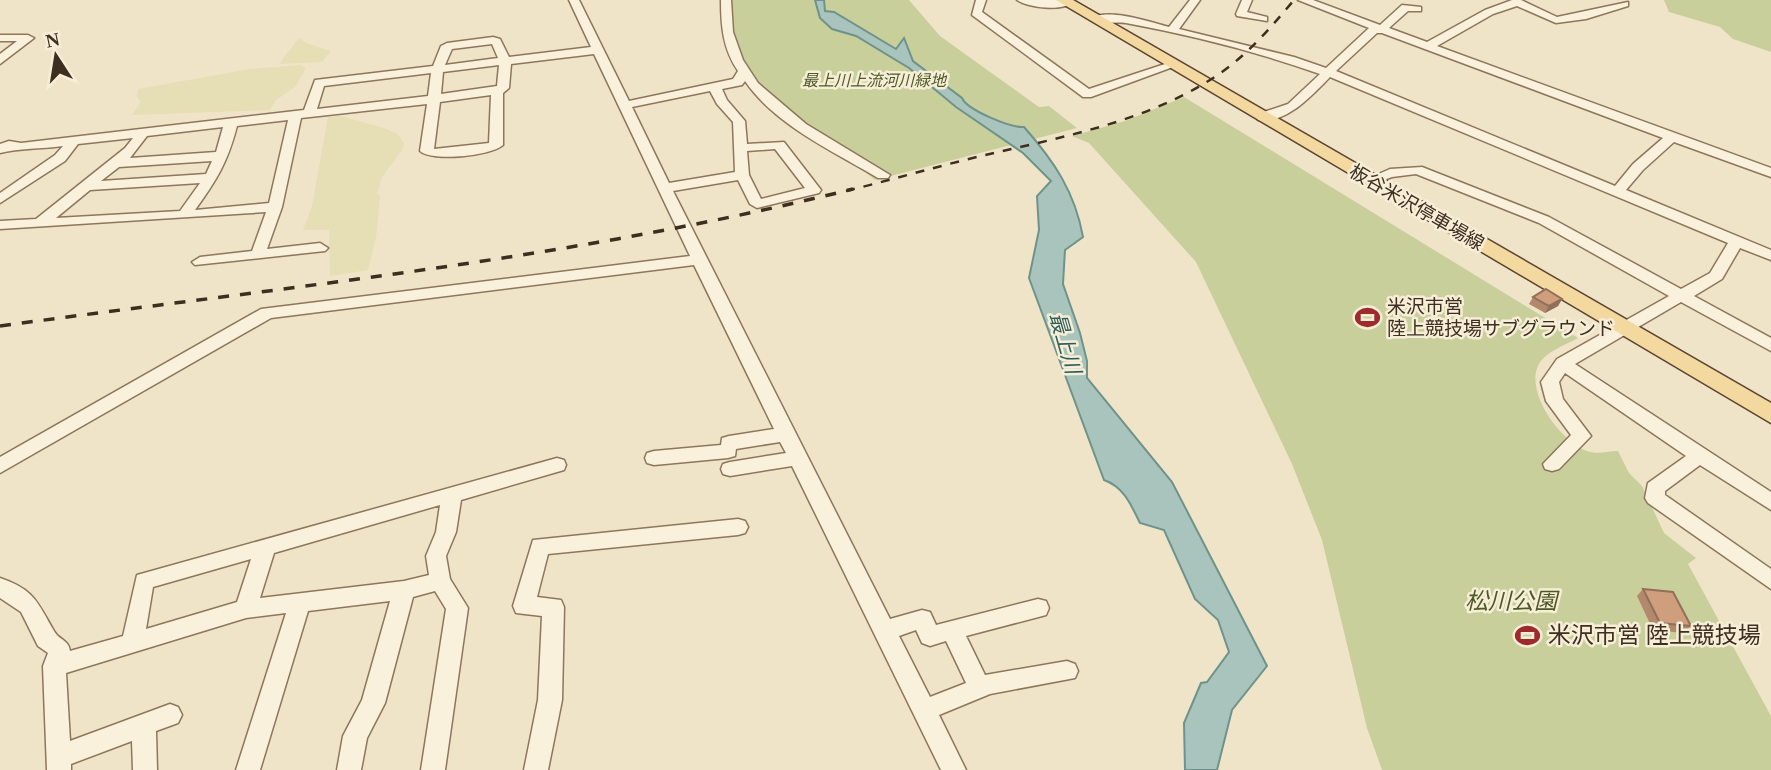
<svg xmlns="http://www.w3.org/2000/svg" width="1771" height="770" font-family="'Times New Roman','Noto Sans JP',serif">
<rect width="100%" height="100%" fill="#f0e4c8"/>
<g fill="#e6deb5">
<path d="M299,38L306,43L331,51L322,62L279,64Z"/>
<path d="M300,65L306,68L295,87L276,100L270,110L132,115L141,102L137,97L138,89L250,69Z"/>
<path d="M341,116L384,128L397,134L404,143L402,150L382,177L377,194L380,196L376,238L368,270L330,276L329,230H303L312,206L328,117Z"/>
</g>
<g fill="#c9cf9b">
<path d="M720,0H909L940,36L1039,107L1049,106L1077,128L875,180L841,152L781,116L746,84L723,36Z"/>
<path d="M1664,0H1771V52L1733,39L1720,27L1669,12Z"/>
<path d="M1184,97L1578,338C1566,345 1544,352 1538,366C1525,394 1563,445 1590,452C1598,454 1610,451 1618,451L1629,473L1642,486L1664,533L1696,558L1688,564L1771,716V770H1382L1367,728L1322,540L1292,464L1196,262L1089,143L1072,136L1125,121Z"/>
</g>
<path fill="#a9c4bc" stroke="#6f938a" stroke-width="2" d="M815,0H824L825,11L834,12L896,49L904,38L913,61L962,98C967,110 1011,128 1024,127C1054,161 1075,192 1083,237L1065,250L1063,284L1080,333L1087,361V378L1172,482L1267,666L1232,710L1217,770H1185L1184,723L1201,683L1207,682L1229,652L1218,620L1195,599L1164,530L1140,523C1131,505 1124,487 1104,480L1029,278L1039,230L1037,196L1051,181L1023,153L956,107L909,68L856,36L832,29L820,18Z"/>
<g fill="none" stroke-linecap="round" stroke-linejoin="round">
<defs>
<g id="minor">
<path d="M569,0H579L629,101L733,79L738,71C723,49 721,26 721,0H731L733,32L743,60L758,83L806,124L890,175L888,178H878C833,151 775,125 745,81L742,85L722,89L727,100L745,121L747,144L784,142L821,190L819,193L757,208L750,204L738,180L673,191L890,619L922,610L930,612L936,625L1038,599L1046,601L1049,608L1046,615L966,636L985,675L1067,661L1075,664L1078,671L1075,678L990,694L939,715L966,770H941L792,466L730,476L723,474L721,469L723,464L730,462L786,453L780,442L736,449L735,456L728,458L654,465L647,463L645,458L647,453L654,451L721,445L722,438L729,436L774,429L694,265L271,318L0,473V457L261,309L690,256L594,54L511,64L509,88L503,93V145C491,156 432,162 420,151L427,104L301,118L282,207L267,249L320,243L328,248L325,251L195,265L192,262L200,257L252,251L266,212L0,229V221L36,219L125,148L133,138L78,144L65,161L0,203V193L55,155L63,146C42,149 19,148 0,153V144L9,141L21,143L304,110L315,80L433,66L441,46L447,43L493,37L500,39L509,57L591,47ZM492,44L498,58L445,65L452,49ZM499,65L497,86L441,94L443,72ZM431,73L428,96L317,109L324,86ZM710,91L717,104L733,122L735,172L669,183L632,107ZM491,95L489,143L434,149L440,102ZM288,120L269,203L195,210C217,180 228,161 237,126ZM223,127L216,152L130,158L147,136ZM775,149L805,188L761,199L749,175L747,151ZM212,161L206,174L101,181L119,167ZM200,183L180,211L56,218L90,190ZM916,630L922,643L930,646L946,641L966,683L930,697L899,636Z"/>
<path d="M976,0H986L982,12L1089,89L1171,62L1181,64L1091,97H1083L972,15Z"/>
<path d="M1017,0H1069L1073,3C1060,11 1029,8 1017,0Z"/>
<path d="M1190,0H1200L1179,29L1294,57L1326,68L1369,28L1298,0H1313L1380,25L1402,5L1421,7V11H1408L1389,28L1427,42L1485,10L1512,0H1521L1557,17L1628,2V6L1586,19L1556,23L1517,6L1493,14L1437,46L1771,168V177L1674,142L1643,170L1626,190L1771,250V260L1740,248L1722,279L1694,296L1771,338V351L1681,302L1575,364L1771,492V510L1700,465L1665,491V495L1771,569V589L1648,503L1645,498L1648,483L1686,456L1565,373L1559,382L1563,399L1591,436L1559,469L1552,471L1545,469L1543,464L1571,435L1546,401L1541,382L1557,359L1669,296L1539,223L1416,174L1392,177L1372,184L1365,180L1390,169L1422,167L1549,217L1681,289L1710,273L1728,243L1330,77C1311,96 1287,124 1258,120V114L1288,104L1320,74C1258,52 1191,35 1126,23C1114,21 1099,26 1090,19C1107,7 1150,22 1169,27ZM1377,33H1382L1663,138L1633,164L1615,186L1336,71Z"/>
<path d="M1242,0H1252L1247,12L1267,17V21L1237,16L1236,14Z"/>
<path d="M0,35H28L34,38L0,64V54L17,41H0Z"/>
<path d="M557,458L564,460L566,465L564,470L461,500L456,532L446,556L450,579L468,608L445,770H421L446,609L435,591L413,597L385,703L367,738L361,770H337L343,736L362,700L390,601L308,611L260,770H236L286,613L246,618L66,673L70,741L170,704L178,707L182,715L178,723L156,731L157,770H133L132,741L71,764V770H47L43,666L48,653L38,646L21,612L0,598V578C35,590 37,602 54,631C59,640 69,640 70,651L123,636L137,575ZM440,505L436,532L426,556L429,575L404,581L260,598L274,553ZM251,559L237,602L146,629L153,587Z"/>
<path d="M738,519L745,521L748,527L745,533L738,535L548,554L537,597L561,600L564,607L562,700L548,770H524L538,700L542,616L516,613L513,606L533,540Z"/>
</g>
<path id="major" d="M1056,0H1073L1771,403V423Z"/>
</defs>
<use href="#minor" stroke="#8d765c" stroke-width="3"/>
<use href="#major" stroke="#5b4430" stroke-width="3"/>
<use href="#minor" fill="#faf1dc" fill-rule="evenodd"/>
<use href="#major" fill="#f3d9a0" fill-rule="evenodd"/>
<path stroke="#3d2e20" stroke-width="2.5" stroke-dasharray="9 9" stroke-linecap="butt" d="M846,191C891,180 935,167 981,156C1062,137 1152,121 1222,72C1250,52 1272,26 1294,0"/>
<path stroke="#3d2e20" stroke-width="3.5" stroke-dasharray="11 11" stroke-linecap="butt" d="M0,326C285,287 573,259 853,189"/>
</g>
<g fill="#b2896c">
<path d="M1533,297L1562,299L1558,306L1545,313L1529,304Z"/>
<path d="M1643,589L1691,626L1684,633L1653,630L1637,596Z"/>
</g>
<path fill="#916f58" d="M1562,299L1558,306L1545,313L1549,306Z"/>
<g fill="#cf9f7d" stroke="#916f58" stroke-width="2">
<path d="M1546,289L1562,299L1549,306L1533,297Z"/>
<path d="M1643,589L1673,592L1691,626L1660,623Z"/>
</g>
<defs>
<symbol id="stadium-bare" viewBox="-9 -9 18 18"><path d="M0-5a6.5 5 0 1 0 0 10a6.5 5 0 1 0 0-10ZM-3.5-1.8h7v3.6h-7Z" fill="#9e2a2b" stroke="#f7eed8" stroke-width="2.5" paint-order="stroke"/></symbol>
</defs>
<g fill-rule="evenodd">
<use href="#stadium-bare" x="1350" y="300" width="35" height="35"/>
<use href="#stadium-bare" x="1510" y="618" width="35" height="35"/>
</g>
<g text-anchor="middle" stroke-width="5" stroke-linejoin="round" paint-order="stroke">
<g font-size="16" font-style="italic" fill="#4d5a26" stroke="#f7eed8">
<text x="874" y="86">最上川上流河川緑地</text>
</g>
<g font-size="19" fill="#3d2e20" stroke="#f7eed8">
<text transform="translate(1417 207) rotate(30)" y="7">板谷米沢停車場線</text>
</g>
<g font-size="19" fill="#3d2e20" stroke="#f7eed8" text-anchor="start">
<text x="1387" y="313">米沢市営<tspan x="1387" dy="22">陸上競技場サブグラウンド</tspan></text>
</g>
<g font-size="21" font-style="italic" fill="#2f5d5a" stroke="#f7eed8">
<text transform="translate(1065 343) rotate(74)" y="7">最上川</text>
</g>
<g font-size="23" font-style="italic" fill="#4d5a26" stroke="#f7eed8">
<text x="1511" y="609">松川公園</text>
</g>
<g font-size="23" fill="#3d2e20" stroke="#f7eed8" text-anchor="start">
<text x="1548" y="643">米沢市営 陸上競技場</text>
</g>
</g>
<g transform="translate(56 56) rotate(348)" stroke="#f7eed8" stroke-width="5" paint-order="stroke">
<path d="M0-5L12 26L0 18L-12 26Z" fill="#3d2e20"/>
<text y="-10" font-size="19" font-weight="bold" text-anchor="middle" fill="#3d2e20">N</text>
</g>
</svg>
